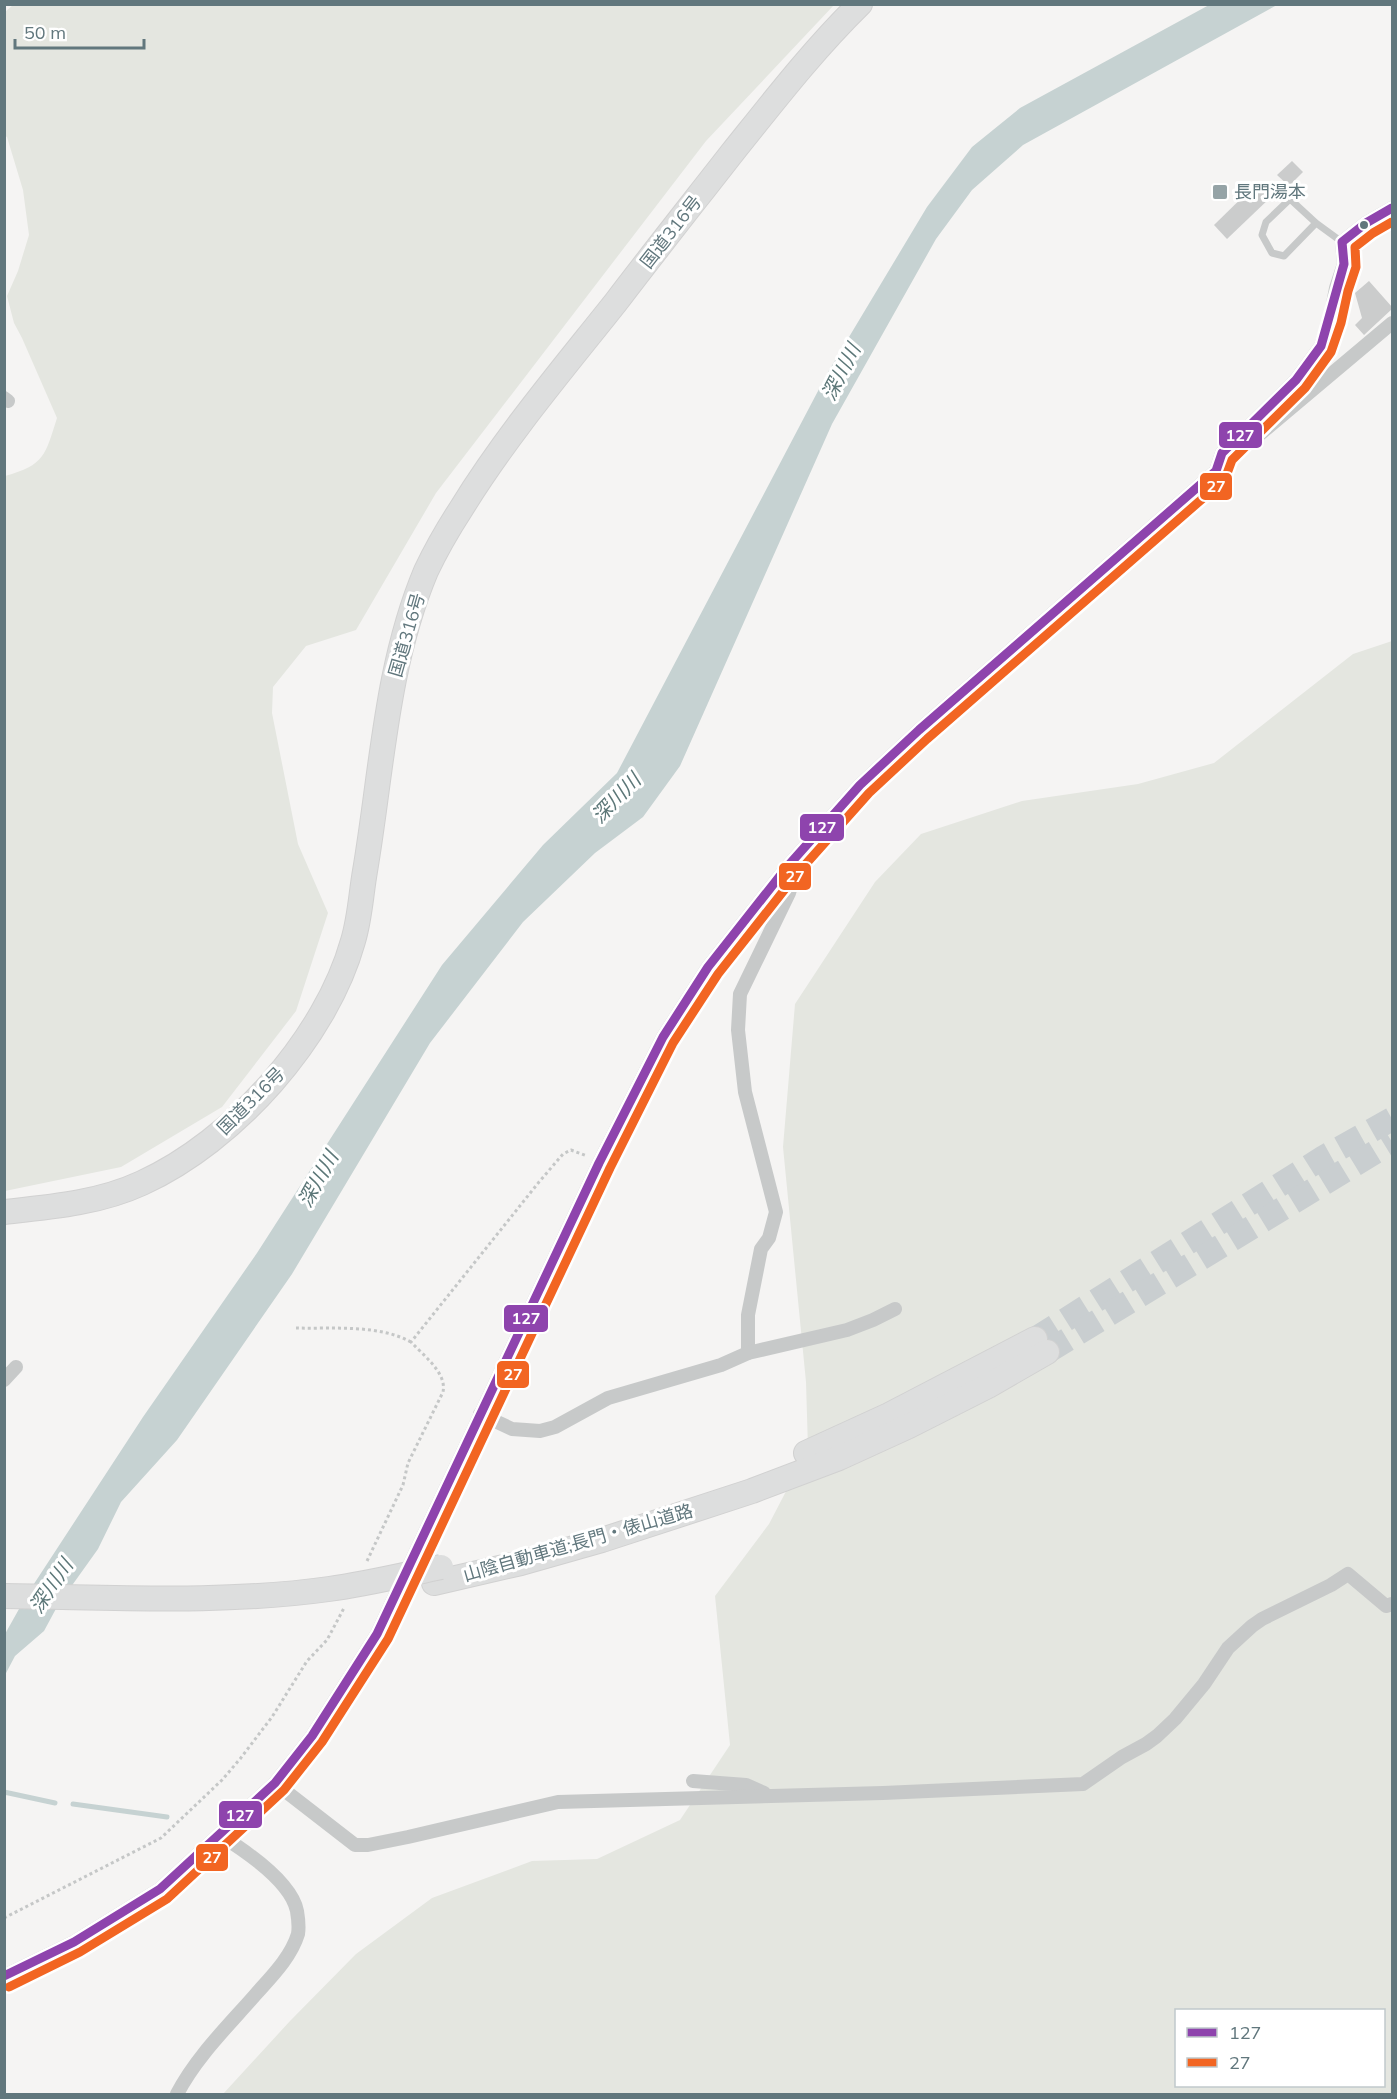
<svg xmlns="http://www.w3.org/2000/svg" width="1397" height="2099" font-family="Mulish,'Noto Sans JP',sans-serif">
<rect width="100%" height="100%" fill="#f5f4f3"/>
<g fill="#e4e6e0" fill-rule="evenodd">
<path d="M13,5H834L706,141L436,493L356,630L306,646L273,687L272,713L298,844L328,913L296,1011L222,1107L121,1167L5,1191V476C45,465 45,455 57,418L22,338L14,323L7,296L18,271L29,235L23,190L7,137L5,136V12Z"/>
<path d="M1392,641V2094H223L290,2021L356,1954L432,1898L532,1861L597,1859L680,1820L730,1745L715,1596L769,1524L808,1449L806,1382L783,1147L795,1004L875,882L921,834L1022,801L1138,784L1214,763L1353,654ZM1176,2010H1384V2086H1176Z"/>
</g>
<path fill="#c6d2d2" d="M1209,5H1277L1023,145L972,190L936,239L832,424L680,766L643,817L595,853L523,922L430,1043L292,1274L177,1440L121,1502L98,1549L58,1605L44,1631L15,1656L5,1675V1634L28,1593L143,1417L257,1253L442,965L543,845L617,773L828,372L927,207L972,147L1020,108Z"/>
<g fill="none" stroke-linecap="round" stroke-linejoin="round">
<g stroke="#c6d2d2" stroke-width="5">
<path d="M4,1792L55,1803"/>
<path d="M73,1804L167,1817"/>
</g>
</g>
<g fill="#cbcccc">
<path d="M1292,161L1303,172L1289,186L1277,175Z"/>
<path d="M1259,181L1273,195L1227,239L1214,225Z"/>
<path d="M1369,281L1392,307V309L1364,335L1355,325L1362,318L1355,293Z"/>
</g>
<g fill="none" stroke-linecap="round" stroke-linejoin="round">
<g stroke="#c9ced0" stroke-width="24" stroke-dasharray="24 12" stroke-linecap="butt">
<path d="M1035,1339L1324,1157L1392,1119"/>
<path d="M1047,1352L1392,1142"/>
</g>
<defs>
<g id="highway">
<path d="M4,1212C51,1207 99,1203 142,1183C234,1141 326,1038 353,941C360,918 361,894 365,871C382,770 386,666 426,571C436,550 448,529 461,509C506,436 562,370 616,302C654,252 693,203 732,153C773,102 813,50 860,4"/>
<path d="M806,1453L889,1415L1035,1339"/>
<path d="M434,1583L521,1563L602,1540L752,1491L839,1458L909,1426L988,1386L1047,1352"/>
</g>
</defs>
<use href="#highway" stroke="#d1d1d1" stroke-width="26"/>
<g stroke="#c5c7c7" stroke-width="3" stroke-dasharray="3 3" stroke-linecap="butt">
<path d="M296,1328C333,1329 378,1324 411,1342"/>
<path d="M367,1561L403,1485L408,1463L443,1392C447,1373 424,1356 411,1342L539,1182L563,1154L571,1150L587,1156"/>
<path d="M4,1918L161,1838L222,1780L240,1759L272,1717L307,1661L327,1640L344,1608"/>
</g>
<path stroke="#c7c9c9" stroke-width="7" d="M1316,223L1290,199L1266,222L1262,235L1272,253L1284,256L1316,223L1342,242"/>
<g stroke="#c7c9c9" stroke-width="14">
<path d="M4,398L8,401"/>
<path d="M1216,471L1222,453L1296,380L1321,346L1330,319L1336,288L1344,264L1342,242L1366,223L1392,208"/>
<path d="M748,1353V1315L761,1249L769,1238L776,1212L745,1092L738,1030L740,994L789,893L793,880L787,867"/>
<path d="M4,1380L16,1367"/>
<path d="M480,1414L512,1429L540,1431L555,1427L608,1398L721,1365L748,1353L847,1330L873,1320L895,1309"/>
<path d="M693,1781L746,1785L764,1793"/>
<path d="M275,1783L355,1845H368L408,1837L558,1802L883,1793L1083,1784L1122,1757L1146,1744L1157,1736L1175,1719L1204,1684L1228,1648L1252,1626L1262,1619L1331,1585L1348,1574L1386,1606L1392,1604"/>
<path d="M4,1976L74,1942L160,1889L275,1783L312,1736L377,1634L599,1163L663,1037L708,967L787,867L860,785L919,730L1216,471L1392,323"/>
<path d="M177,2094C196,2057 229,2025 256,1994C272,1976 291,1957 298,1934C299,1928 298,1917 297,1911C291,1881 244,1850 220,1835"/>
</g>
<use href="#highway" stroke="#dddede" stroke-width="24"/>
<defs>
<path id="highway-bridge" d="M4,1596C112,1597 222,1604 329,1589C366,1584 403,1575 441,1567"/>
</defs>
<use href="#highway-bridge" stroke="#d1d1d1" stroke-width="26" stroke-linecap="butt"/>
<use href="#highway-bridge" stroke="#dddede" stroke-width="24"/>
<defs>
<path id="bus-1" d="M4,1976L74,1942L160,1889L275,1783L312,1736L377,1634L599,1163L663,1037L708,967L787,867L860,785L919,730L1216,471L1222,453L1296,380L1321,346L1344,264L1342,242L1366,223L1392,208"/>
<path id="bus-2" d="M9,1987L80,1952L167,1899L284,1790L322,1742L388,1639L610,1168L673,1043L718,974L796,875L869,793L927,739L1225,479L1232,460L1305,388L1331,352L1341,323L1348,291L1356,267L1355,247L1373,233L1392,222"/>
</defs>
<use href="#bus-1" stroke="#fff" stroke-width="14"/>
<use href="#bus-2" stroke="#fff" stroke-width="14"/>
<use href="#bus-1" stroke="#8e44ad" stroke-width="9"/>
<use href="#bus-2" stroke="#f26522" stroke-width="9"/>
</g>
<rect fill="#95a3a6" stroke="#fff" stroke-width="2" x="1212" y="184" width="16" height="16" rx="3"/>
<circle fill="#61777d" stroke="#fff" stroke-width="2" cx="1364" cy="225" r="5"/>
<g text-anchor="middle" stroke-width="6" stroke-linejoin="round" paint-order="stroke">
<g font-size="18" fill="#61777d" stroke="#fff" text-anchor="start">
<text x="1234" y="198">長門湯本</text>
</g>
<g font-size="18" fill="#61777d" stroke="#fff">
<text transform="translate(671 232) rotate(-52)" y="6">国道316号</text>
<text transform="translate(407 635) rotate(-74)" y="6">国道316号</text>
<text transform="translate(251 1101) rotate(-45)" y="6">国道316号</text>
<text transform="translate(578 1543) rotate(-16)" y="6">山陰自動車道;長門・俵山道路</text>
</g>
<g font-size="20" font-style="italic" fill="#5c7778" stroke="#fff">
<text transform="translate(841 372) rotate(-63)" y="7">深川川</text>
<text transform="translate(616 798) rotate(-46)" y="7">深川川</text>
<text transform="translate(318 1179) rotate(-61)" y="7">深川川</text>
<text transform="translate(51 1586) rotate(-56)" y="7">深川川</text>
</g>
</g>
<g stroke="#fff" stroke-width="2">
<rect x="1218" y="421" width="45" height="28" rx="6" fill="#8e44ad"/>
<rect x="1199" y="472" width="34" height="29" rx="6" fill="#f26522"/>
<rect x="799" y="813" width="46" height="29" rx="6" fill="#8e44ad"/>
<rect x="778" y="862" width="34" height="29" rx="6" fill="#f26522"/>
<rect x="503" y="1304" width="46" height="29" rx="6" fill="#8e44ad"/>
<rect x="496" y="1360" width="34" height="29" rx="6" fill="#f26522"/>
<rect x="218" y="1800" width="45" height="29" rx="6" fill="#8e44ad"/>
<rect x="195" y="1843" width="34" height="29" rx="6" fill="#f26522"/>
</g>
<g font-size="16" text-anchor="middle" font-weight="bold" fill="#fff">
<text x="1240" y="441">127</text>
<text x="1216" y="492">27</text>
<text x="822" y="833">127</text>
<text x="795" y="882">27</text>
<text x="526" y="1324">127</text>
<text x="513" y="1380">27</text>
<text x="240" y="1821">127</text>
<text x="212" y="1863">27</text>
</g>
<rect width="1397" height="2099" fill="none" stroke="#61777d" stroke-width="12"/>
<rect x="1175" y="2009" width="210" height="78" fill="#ffffff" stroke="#c0c9cb" stroke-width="1.5"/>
<rect x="1187" y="2028" width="30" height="9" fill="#8e44ad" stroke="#c0c9cb" stroke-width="1.5"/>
<text x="1229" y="2039" font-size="18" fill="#61777d">127</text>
<rect x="1187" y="2058" width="30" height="9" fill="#f26522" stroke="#c0c9cb" stroke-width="1.5"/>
<text x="1229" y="2069" font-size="18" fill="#61777d">27</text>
<path d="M15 39v9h129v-9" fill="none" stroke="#61777d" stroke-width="3"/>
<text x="24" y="39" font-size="18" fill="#61777d" stroke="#ffffff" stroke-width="4.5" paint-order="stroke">50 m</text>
</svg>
